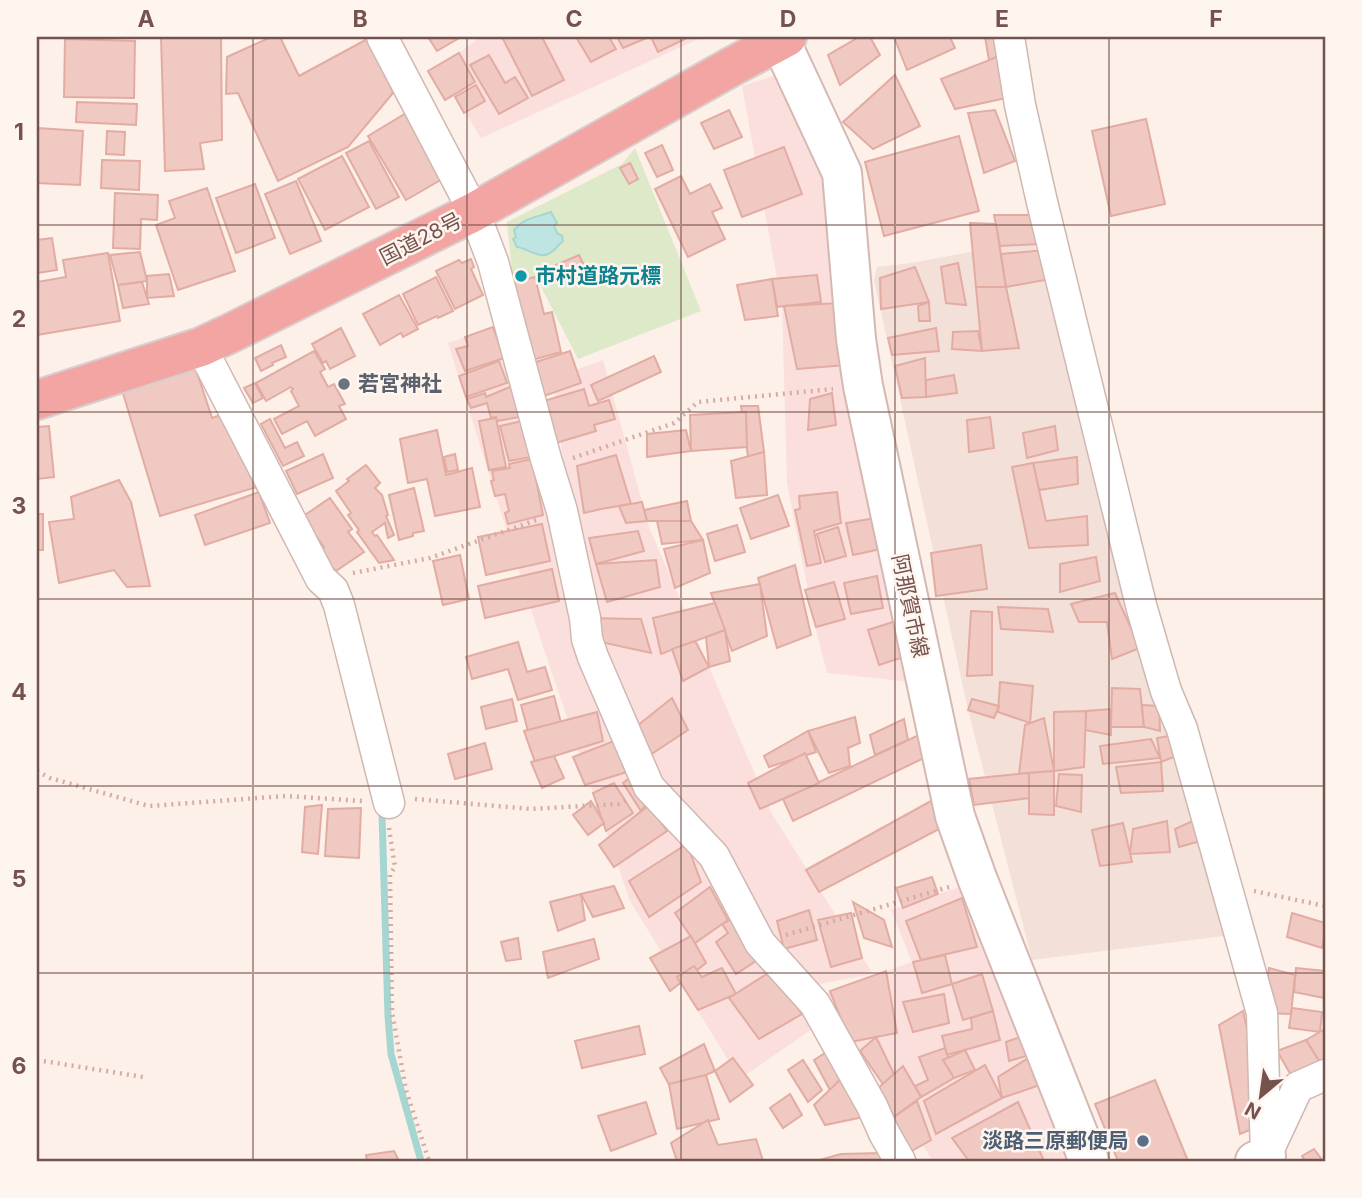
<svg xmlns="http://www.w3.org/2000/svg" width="1362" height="1198" font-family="Inter,'Noto Sans JP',sans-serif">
<rect width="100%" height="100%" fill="#fcf0e9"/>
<path fill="#f3e0d8" d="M1033,240L1232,935L1032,960L968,710L874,280L877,267L912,263Z"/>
<g fill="#fbdfdd">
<path d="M480,37H703L481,138L438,69Z"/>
<path d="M780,74L827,174L911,682L827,673L815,626L787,483L782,306L742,86Z"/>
<path d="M502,324L639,776L815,1027L740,1079L630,901L541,641L448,343Z"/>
<path d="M603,360L649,527L772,814L873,974L809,986L632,740L575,534L563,462L553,378Z"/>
<path d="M963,886L1076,1161H933L821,995L912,962L891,910Z"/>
</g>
<path fill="#dde9c8" d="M635,148L701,311L578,359L536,277L513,282L507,222L622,164Z"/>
<path fill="#bee5e1" stroke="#a5d6d2" stroke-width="2" d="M551,212L557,223L554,226L557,233L562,236L563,241C558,245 555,250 550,253C540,260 527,248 517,247L513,239L516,237L514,230C525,217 535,218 551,212Z"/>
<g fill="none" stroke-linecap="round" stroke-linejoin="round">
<path stroke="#a5d6d2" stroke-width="7" d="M382,815L388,1016L391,1054L421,1161"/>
</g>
<g fill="#f0c9c2" stroke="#e2aca3" stroke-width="2">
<path d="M161,37H221L222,140L200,143L204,169L165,171Z"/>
<path d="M271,37H280L299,76L371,37L393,93L348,147L278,181L238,93L226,94L227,57Z"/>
<path d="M428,37H461L437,51Z"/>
<path d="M502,37H542L564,80L532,96Z"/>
<path d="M576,37H609L616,49L591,62Z"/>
<path d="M617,37H649L623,48Z"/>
<path d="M651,37H684L685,39L658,52Z"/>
<path d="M859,37H870L880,55L840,85L828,55Z"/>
<path d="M894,37H950L955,48L907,70Z"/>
<path d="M985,37H1009L1011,51L989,60Z"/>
<path d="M65,39L135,41L134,98L64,97Z"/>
<path d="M459,53L475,82L445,100L428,71Z"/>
<path d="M489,55L505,83L515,77L528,98L499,114L470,65Z"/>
<path d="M1002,55L1011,97L955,109L941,79Z"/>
<path d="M895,75L920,126L873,149L843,122Z"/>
<path d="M476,85L485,101L464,113L455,97Z"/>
<path d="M77,102L137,104L136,125L76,122Z"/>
<path d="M729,110L742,137L714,149L701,123Z"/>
<path d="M995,110L1015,161L984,173L968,113Z"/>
<path d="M408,112L446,177L406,200L368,136Z"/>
<path d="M1146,119L1165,204L1111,216L1092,131Z"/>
<path d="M37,128L83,131L80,185L37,183Z"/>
<path d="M107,131L125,132L124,155L106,154Z"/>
<path d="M959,136L979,211L884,236L865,162Z"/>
<path d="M369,141L399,197L376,209L346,153Z"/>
<path d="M662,145L673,170L657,177L645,153Z"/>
<path d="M784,147L802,194L742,217L724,170Z"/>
<path d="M342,156L369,207L325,230L298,179Z"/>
<path d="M102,160L140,161L139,190L101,188Z"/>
<path d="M630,163L638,179L629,184L620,168Z"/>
<path d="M681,176L690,194L710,184L722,208L712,212L725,239L688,257L655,189Z"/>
<path d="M296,181L321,241L290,254L265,194Z"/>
<path d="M255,184L275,238L236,253L216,198Z"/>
<path d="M207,188L235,271L178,290L156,225L175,218L169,201Z"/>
<path d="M115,193L158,195L157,220L141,219L140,249L113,248Z"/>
<path d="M994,215H1046L1039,244L1000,246Z"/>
<path d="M970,223L996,224L1006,287H976Z"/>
<path d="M52,238L57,270L37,273V240Z"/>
<path d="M1045,250V280L1006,287L1001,254Z"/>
<path d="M140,252L147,281L118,285L110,255Z"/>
<path d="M108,253L120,321L37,335V282L66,277L63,260Z"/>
<path d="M579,255L587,272L564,282L556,265Z"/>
<path d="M471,259L474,267L471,269L483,295L455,309L436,271L459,260L462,263Z"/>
<path d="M958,263L966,305L946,303L941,267Z"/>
<path d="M915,267L929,302L881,309L880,278Z"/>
<path d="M169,274L174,296L147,298V276Z"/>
<path d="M817,275L821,302L777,307L772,279Z"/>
<path d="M436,277L453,311L438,318L437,316L418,325L403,294Z"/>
<path d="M535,277L544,314L552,312L561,352L532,360L514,282Z"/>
<path d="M772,279L778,316L745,320L737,285Z"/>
<path d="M142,282L149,304L123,308L118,285Z"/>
<path d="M976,287H1006L1019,348L982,351Z"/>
<path d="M399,295L418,329L403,337L401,333L380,345L363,314Z"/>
<path d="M929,302L930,321H919L918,306Z"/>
<path d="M839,303L846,365L797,369L784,306Z"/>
<path d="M493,327L504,358L465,371L456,349L468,346L465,337Z"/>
<path d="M341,328L355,356L330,369L326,361L323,363L312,344Z"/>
<path d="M936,328L939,351L892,355L888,338Z"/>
<path d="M978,331L982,351L952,349L953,332Z"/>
<path d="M281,345L286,357L272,363L273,365L261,371L255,358Z"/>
<path d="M314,351L325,369L320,372L328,387L334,384L345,404L339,406L346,419L315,436L307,421L282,434L274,419L299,406L291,391L293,389L291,387L266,401L256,383Z"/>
<path d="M570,351L581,383L544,396L533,363Z"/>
<path d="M654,356L661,372L598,401L591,385Z"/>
<path d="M925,358L926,397L902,398L895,366Z"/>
<path d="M499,361L507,383L466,397L459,376Z"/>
<path d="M195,366L212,418L232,411L257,487L160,516L122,390Z"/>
<path d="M954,375L957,393L926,397V380Z"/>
<path d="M255,383L263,398L253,403L244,388Z"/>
<path d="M512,386L520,417L497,421L496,417L491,418L487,403L471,408L467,399L485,393L486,397Z"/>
<path d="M584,389L589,406L609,400L615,419L594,425L596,431L556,443L544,401Z"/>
<path d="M832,393L836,425L808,430L810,399Z"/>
<path d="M741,406H758L764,452L748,457Z"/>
<path d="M746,412L747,447L691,451L690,415Z"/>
<path d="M990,417L994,448L969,452L967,420Z"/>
<path d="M496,418L506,467L489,470L479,421Z"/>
<path d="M270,419L285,448L297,442L304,456L283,466L261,424Z"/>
<path d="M522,421L531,457L509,461L500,426Z"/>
<path d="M49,426L54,477L37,479V427Z"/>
<path d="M1055,426L1058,450L1027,458L1023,433Z"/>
<path d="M437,430L446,475L472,468L480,507L435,516L427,479L408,483L400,439Z"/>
<path d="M686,430L691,451L647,457V434Z"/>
<path d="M764,452L767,495L736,498L731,461Z"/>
<path d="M323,454L333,478L297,494L286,471Z"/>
<path d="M455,454L458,470L447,472L444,457Z"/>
<path d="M616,455L631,504L601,509L584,513L577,466Z"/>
<path d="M1077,457L1078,484L1039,490L1033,463Z"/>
<path d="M532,459L543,515L508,524L505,513L509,511L505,494L495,496L491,481L494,480L492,471L510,468L509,464Z"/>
<path d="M1033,463L1046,521L1087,516L1088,545L1029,548L1012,467Z"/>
<path d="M366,465L380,483L375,488L382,495L388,515L386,516L394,535L388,538L385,523L372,532L375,536L377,535L394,560L379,563L357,532L359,530L348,515L351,513L336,491L349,481L347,479Z"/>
<path d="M119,480L131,502L150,586L127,587L114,570L59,583L49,522L74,519L71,497Z"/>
<path d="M414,488L424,531L413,533V536L399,540L389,495Z"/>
<path d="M259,492L270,523L205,545L195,515Z"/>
<path d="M837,492L841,523L814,531L821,563L807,566L795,510L800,509L799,496Z"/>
<path d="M778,495L789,526L751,539L740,508Z"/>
<path d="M330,498L352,529L348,532L364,552L336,571L334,569L333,570L319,551L324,547L302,517Z"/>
<path d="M687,501L691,521H647L644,510Z"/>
<path d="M642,502L647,521L626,523L619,506Z"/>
<rect x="37" y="514" width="6" height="36"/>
<path d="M876,518L881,549L853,555L846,523Z"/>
<path d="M657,521H691L703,540L662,544Z"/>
<path d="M542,524L550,561L486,575L478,537Z"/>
<path d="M737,525L745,552L715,561L707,534Z"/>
<path d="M838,527L846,556L825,562L817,534Z"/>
<path d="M638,531L644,551L596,564L589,538Z"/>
<path d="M703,540L710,573L675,588L664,549Z"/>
<path d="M981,545L987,589L936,596L931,553Z"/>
<path d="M460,555L469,599L443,605L433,561Z"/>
<path d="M1096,557L1100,581L1060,592V564Z"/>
<path d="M656,560L660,587L607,602L596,564Z"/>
<path d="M795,565L811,635L777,648L758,578Z"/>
<path d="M552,569L559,601L485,618L478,586Z"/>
<path d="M877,576L883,608L851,614L844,583Z"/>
<path d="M834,582L845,619L816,627L805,590Z"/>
<path d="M760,584L767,636L732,651L711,593Z"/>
<path d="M1115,593L1140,648L1112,659L1107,622H1079L1071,604Z"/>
<path d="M715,603L725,630L661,654L653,618Z"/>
<path d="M998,607L1048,609L1053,632L1001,629Z"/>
<path d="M971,611L992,612V675L967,676Z"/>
<path d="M585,618L641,619L651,653L587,639Z"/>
<path d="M902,619L913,654L879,665L868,630Z"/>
<path d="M725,630L730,661L709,667L706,637Z"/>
<path d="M695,641L709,667L683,681L672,649Z"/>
<path d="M518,642L527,672L545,667L552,690L518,700L508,669L472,679L466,657Z"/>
<path d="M1000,682L1033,686L1030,723L998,712Z"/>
<path d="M1112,688L1140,689L1144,727H1111Z"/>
<path d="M554,696L561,723L528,731L521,705Z"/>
<path d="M672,698L688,730L650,755L637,726Z"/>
<path d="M512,699L517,721L486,729L481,707Z"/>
<path d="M972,699L999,706L994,718L968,710Z"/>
<path d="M1142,705L1159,706L1160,731L1144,727Z"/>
<path d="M1111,709V735L1085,730L1086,711Z"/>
<path d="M1086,711L1084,767L1054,771V712Z"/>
<path d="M597,712L603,741L535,762L524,731Z"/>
<path d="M855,717L860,743L848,748L850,766L829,773L808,731Z"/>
<path d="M1044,718L1054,771L1019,774L1025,725Z"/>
<path d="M904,719L908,740L875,755L870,735Z"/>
<path d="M808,731L816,752L769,767L764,756Z"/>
<path d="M919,735L926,757L793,821L783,799Z"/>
<path d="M1175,735L1181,754L1161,762L1157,738Z"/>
<path d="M619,739L630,771L585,785L573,757Z"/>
<path d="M1151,739L1160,758L1103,764L1100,746Z"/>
<path d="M485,743L492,769L455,779L448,754Z"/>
<path d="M805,753L819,783L760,809L748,783Z"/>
<path d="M554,756L564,778L542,788L531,762Z"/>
<path d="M1161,762L1163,791L1121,793L1116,767Z"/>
<path d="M1054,771V815L1029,814V773Z"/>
<path d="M636,773L651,799L641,811L623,783Z"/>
<path d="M1029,773V798L974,805L969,779Z"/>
<path d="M1059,774L1082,775L1081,812L1056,806Z"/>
<path d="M614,783L633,813L606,831L593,793Z"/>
<path d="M591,801L604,823L588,835L573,815Z"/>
<path d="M931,801L941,828L819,892L806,870Z"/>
<path d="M322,805L318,854L302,852L305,807Z"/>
<path d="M649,805L667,831L614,867L599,845Z"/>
<path d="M361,808L359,858L325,856L328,809Z"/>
<path d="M1197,819L1204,840L1179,847L1175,829Z"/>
<path d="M1167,821L1170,852L1130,854L1133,829Z"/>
<path d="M1123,823L1132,862L1100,866L1092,830Z"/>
<path d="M687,844L701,882L649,917L629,881Z"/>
<path d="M932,877L938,894L903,908L896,888Z"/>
<path d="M614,886L624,908L593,917L581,894Z"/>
<path d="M710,887L728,920L695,943L675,913Z"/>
<path d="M581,894L585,920L558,931L550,902Z"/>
<path d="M962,898L977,947L921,960L906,921Z"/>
<path d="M853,902L884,920L892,947L864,938Z"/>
<path d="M809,910L817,940L784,949L777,921Z"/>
<path d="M851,913L862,958L831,967L818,920Z"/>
<path d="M1292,913L1325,923V934L1322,948L1287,937Z"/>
<path d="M735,917L762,957L736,974L716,942L728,933L722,924Z"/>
<path d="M691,936L706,963L670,991L650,958Z"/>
<path d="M518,938L521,959L506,961L501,942Z"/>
<path d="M594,939L599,959L548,978L543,952Z"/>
<path d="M945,955L952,984L922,993L913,962Z"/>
<path d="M694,966L702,977L722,968L736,994L698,1010L677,977Z"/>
<path d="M1269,968L1295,975L1291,1014L1262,1013Z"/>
<path d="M1296,968L1325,971L1324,998L1294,992Z"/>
<path d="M886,971L897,1033L850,1042L830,991Z"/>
<path d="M770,972L802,1014L759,1039L729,998Z"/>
<path d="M982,974L993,1011L963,1020L952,984Z"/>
<path d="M944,994L949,1023L913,1032L903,1002Z"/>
<path d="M1292,1008L1322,1012L1320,1032L1289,1028Z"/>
<path d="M993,1011L1000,1040L947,1055L942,1036L972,1029L971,1018Z"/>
<path d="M1243,1011L1268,1122L1240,1134L1219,1025Z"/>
<path d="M639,1026L645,1054L582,1068L575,1041Z"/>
<path d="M1325,1029V1068L1324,1069L1306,1040Z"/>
<path d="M1026,1035L1036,1053L1009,1061L1006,1042Z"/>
<path d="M876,1037L894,1074L883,1084L860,1051Z"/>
<path d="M1306,1040L1324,1069L1298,1087L1277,1051Z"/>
<path d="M704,1044L715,1071L672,1090L660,1068Z"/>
<path d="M945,1048L954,1078L921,1097L915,1086L928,1080L919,1057Z"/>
<path d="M830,1050L844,1076L830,1090L814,1060Z"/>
<path d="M965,1050L975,1070L954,1078L943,1060Z"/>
<path d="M1030,1057L1043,1084L1002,1098L998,1077Z"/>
<path d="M733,1058L753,1085L730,1102L715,1071Z"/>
<path d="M803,1060L822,1090L808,1102L788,1070Z"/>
<path d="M985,1065L1002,1098L936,1134L924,1101Z"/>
<path d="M903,1066L921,1097L891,1119L876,1090Z"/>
<path d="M706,1075L719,1119L677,1129L669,1084Z"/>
<path d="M844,1076L868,1116L825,1125L814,1105Z"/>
<path d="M1155,1080L1188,1161H1118L1095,1104Z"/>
<path d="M790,1094L802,1115L783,1128L770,1108Z"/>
<path d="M917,1101L931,1140L910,1152L891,1119Z"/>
<path d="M646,1102L656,1134L611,1151L598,1116Z"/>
<path d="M1018,1102L1044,1161H969L952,1138Z"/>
<path d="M708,1120L718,1145L756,1139L763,1161H677L671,1143Z"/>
<path d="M1314,1149L1323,1161H1305L1302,1156Z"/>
<path d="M394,1151L399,1161H367L366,1155Z"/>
<path d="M881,1153L889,1161H816L841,1154Z"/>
</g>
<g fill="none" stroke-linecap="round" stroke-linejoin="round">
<defs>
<g id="street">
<path d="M382,37L474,212L493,262L546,459L562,511L585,618L587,639L593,657L649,787L714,856L760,943L815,1004L872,1106L884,1133L900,1161"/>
<path d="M1009,37L1020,105L1042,202L1142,609L1166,691L1182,729L1262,1013L1266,1156L1268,1161"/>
<path d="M201,347L321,579L333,590L339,605L389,803"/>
<path d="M1269,1149L1298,1087L1325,1075"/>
</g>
<g id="secondary">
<path d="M780,40L842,173L856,339L863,386L955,816L977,878L1089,1161"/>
<path d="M1255,1161L1266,1156"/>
</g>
<path id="highway" d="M37,400L201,347L233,332L474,212L731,67L787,37"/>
</defs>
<use href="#street" stroke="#cfb8b1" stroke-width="33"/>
<use href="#secondary" stroke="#d5b8b2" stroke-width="42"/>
<use href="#highway" stroke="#d8cfcd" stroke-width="42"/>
<g stroke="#d5aca4" stroke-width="4.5" stroke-dasharray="2 5" stroke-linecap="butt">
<path d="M573,458L674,423L698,402L833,389"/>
<path d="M353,573L430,558L539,519"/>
<path d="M37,771L50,778L149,806L286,796L362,801"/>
<path d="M415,799L531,809L618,804L626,800"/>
<path d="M389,828L395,867L390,874L392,1012L406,1090L429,1161"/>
<path d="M1254,891L1325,906"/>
<path d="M786,935L949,887"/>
<path d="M37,1060L143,1077"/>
</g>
<use href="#street" stroke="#fff" stroke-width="30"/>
<use href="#secondary" stroke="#fff" stroke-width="38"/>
<use href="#highway" stroke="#f3a5a3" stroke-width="38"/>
</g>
<path fill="none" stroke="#75524d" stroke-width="2" stroke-opacity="0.55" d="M253,37V1161M467,37V1161M681,37V1161M895,37V1161M1109,37V1161M37,225H1325M37,412H1325M37,599H1325M37,786H1325M37,973H1325"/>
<circle fill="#0f9aa8" stroke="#fef5ef" stroke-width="2.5" cx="521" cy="276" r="7"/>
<circle fill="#6b7280" stroke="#fef5ef" stroke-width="2.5" cx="344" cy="384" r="7"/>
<circle fill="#5c6f8a" stroke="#fef5ef" stroke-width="2.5" cx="1143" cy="1141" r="7"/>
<g text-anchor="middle" stroke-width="5" stroke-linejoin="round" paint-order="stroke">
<g font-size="21" fill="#75524d" stroke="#fef5ef">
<text transform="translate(421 239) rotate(-27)" y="7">国道28号</text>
<text transform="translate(910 606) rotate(78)" y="7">阿那賀市線</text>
</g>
<g font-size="21" font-weight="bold" fill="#0d838f" stroke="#fef5ef" text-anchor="start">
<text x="535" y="283">市村道路元標</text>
</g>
<g font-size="21" font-weight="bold" fill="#5b616d" stroke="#fef5ef" text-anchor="start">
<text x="358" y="391">若宮神社</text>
</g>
<g font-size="21" font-weight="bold" fill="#4e5e75" stroke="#fef5ef" text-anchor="end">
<text x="1129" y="1148">淡路三原郵便局</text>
</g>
</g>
<rect width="1362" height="1198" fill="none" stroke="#fef5ef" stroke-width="77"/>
<g transform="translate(1261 1096) rotate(209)" stroke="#fef5ef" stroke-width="5" paint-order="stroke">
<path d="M0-5L12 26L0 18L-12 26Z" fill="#75524d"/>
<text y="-10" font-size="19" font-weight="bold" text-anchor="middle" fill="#75524d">N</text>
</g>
<rect x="38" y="38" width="1286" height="1122" fill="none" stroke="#75524d" stroke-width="2.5"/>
<g font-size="23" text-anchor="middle" font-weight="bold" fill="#75524d">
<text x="146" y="27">A</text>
<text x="360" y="27">B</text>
<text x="574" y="27">C</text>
<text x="788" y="27">D</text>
<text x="1002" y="27">E</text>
<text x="1216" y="27">F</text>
<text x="19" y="140">1</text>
<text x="19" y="327">2</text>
<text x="19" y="514">3</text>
<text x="19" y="700">4</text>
<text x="19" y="887">5</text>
<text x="19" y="1074">6</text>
</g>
</svg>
